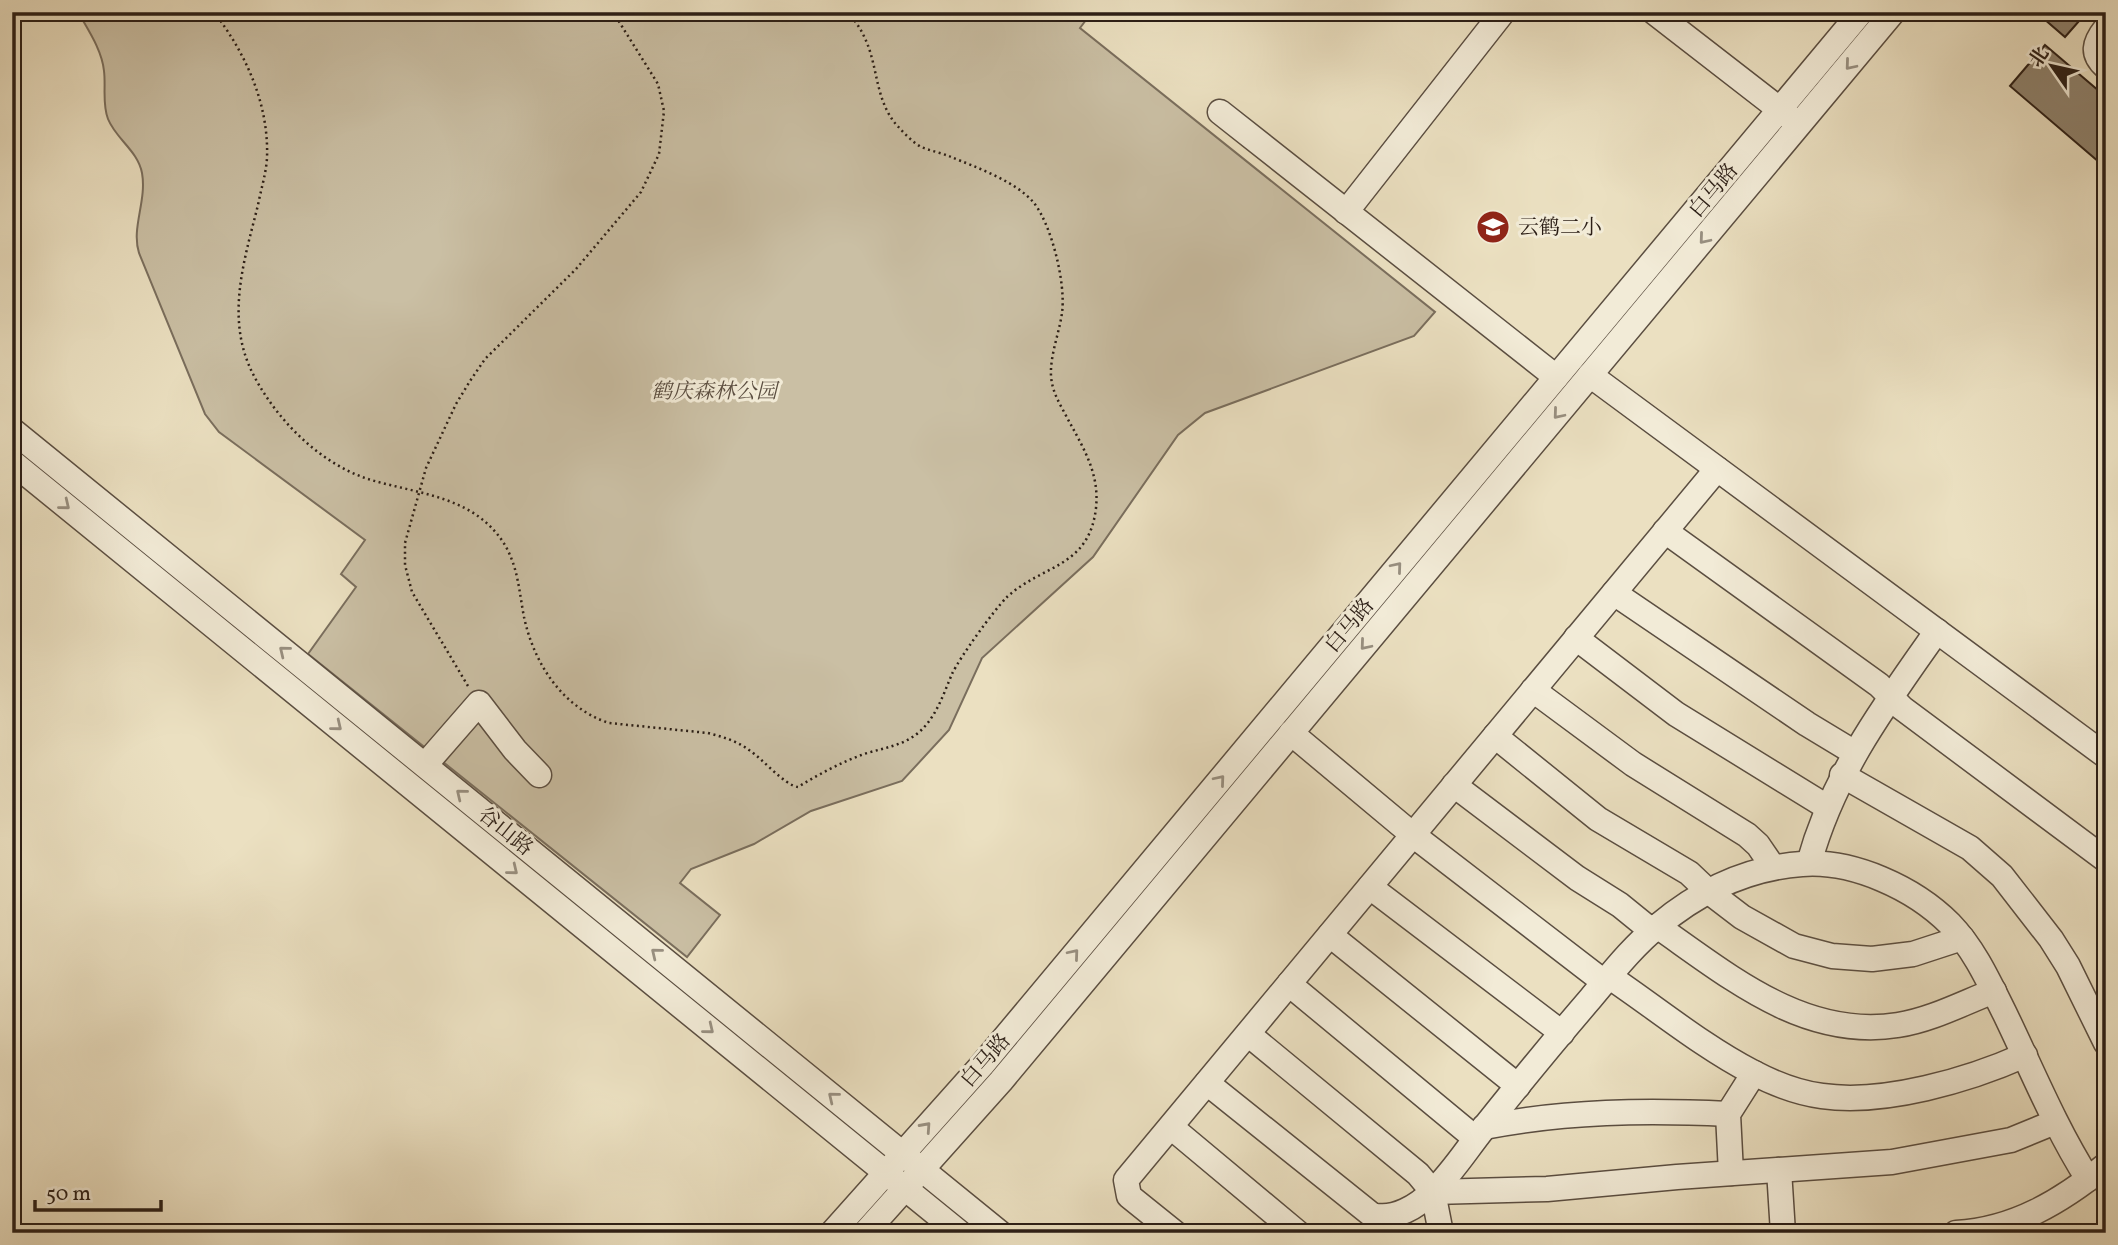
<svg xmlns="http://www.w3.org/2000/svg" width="2118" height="1245" font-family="Vollkorn,'Noto Serif SC',serif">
<rect width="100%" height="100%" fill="#ebe0c1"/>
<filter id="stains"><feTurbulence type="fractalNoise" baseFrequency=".00286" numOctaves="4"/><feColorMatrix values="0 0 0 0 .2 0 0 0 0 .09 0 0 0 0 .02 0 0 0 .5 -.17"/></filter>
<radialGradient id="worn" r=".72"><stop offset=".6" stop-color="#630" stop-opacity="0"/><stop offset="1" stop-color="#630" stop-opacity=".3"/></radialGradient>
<path fill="#cabfa4" stroke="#7a6e5d" stroke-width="2" d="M78,12H1092L1080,28L1435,312L1414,336L1205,413L1178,435L1093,557L982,658L949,730L902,781L811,811L754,844L691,869L680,883L720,915L687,957L308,654L356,587L341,574L365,540L219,432L205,414L139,253C131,228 147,201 142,173C138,151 116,139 108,119C102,104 106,87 104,71C102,50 88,30 78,12Z"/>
<g fill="#8f836f" stroke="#2b1e16" stroke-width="2">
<path d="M2036,12H2087L2065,37Z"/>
<path d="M2045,45L2106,97V168L2010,86Z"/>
</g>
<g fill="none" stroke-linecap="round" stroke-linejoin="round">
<defs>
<g id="minor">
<path d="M1654,12L1792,119"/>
<path d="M2106,28C2094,43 2091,54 2106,67"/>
<path d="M1220,112L1556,377"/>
<path d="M1346,212L1503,12"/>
<path d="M1590,375L2106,756"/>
<path d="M12,430L1000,1233"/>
<path d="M12,462L960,1233"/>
<path d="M1665,531L1879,685L1902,708L2106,860"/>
<path d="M1614,593L1807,724L1855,753"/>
<path d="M1576,638L1676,714L1827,807"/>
<path d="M1533,690L1633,764L1747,835L1758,845L1773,867"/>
<path d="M1291,733L1413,835L1604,982"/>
<path d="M1495,736L1598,819L1689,873L1708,891L1742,917L1794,946L1832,956L1872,959L1913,954L1962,938"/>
<path d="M425,765L479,703L515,750L539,775"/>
<path d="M1842,775L1970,848L2002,876L2051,939L2068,966L2106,1043"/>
<path d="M1454,785L1577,878L1620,905L1652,931"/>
<path d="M1809,863C1834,773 1884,706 1937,631"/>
<path d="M1370,887L1562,1033"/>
<path d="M1657,926C1729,976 1804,1040 1898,1025C1931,1020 1963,1003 1994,991"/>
<path d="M1330,935L1518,1086"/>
<path d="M1610,977C1656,1008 1702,1046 1752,1072C1773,1083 1798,1093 1822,1096C1884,1105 1969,1080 2025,1055"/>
<path d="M1289,984L1475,1138"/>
<path d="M1248,1034L1418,1174L1433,1192L1441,1233"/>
<path d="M1207,1083L1372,1215C1394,1221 1418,1206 1433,1191C1452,1173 1467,1149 1483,1129C1518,1085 1554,1041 1591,998C1612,973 1633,946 1659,925C1701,890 1747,868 1802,864C1853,860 1914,888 1950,924C1975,950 1989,982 2005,1014C2032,1070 2055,1127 2088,1179"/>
<path d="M1171,1127L1298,1233"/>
<path d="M1484,1127C1566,1111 1646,1110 1728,1114"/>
<path d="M1779,1170L1783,1233"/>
<path d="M1731,1173L1728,1114L1754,1073"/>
<path d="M1433,1192L1547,1189L1677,1177L1892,1162L2011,1140L2055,1122"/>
<path d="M832,1233L982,1065L1861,12"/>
<path d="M865,1233L1001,1081L1893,12"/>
<path d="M1175,1233L1129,1196L1126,1180L1717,469"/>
<path d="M1956,1233C2014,1230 2062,1201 2106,1165"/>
</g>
</defs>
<use href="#minor" stroke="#5b4e41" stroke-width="27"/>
<g stroke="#2b1e16" stroke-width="2.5" stroke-dasharray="2 3.5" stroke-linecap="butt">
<path d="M214,12C246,54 269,104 267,158C266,174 261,189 258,205C244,261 225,319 253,374C276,419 319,463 368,479C416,494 472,495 503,542C518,565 519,591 524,617C534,664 563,708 609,723L708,733C723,737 737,741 749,750C763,759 784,785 798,787C819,774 842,762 864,754C883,748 902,746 918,733C936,718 943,695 952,674C960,657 994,610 1007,597C1043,564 1089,568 1096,508C1100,470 1080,443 1063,410C1057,399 1052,389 1051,376C1050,355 1059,334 1062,313C1066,284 1052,226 1034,203C1017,182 976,167 951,157C942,153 931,151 921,147C911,141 902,131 894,122C869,88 882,48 847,12"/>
<path d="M468,686L412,592L405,565V543L426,468L456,404L470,381L485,359L576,269L641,192L659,154L664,111L658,84L613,12"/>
</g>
<use href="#minor" stroke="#f2ebd7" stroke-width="24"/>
</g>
<defs><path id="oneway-chevron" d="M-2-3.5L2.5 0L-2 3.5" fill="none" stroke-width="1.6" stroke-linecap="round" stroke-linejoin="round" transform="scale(1.75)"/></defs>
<g stroke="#988f80">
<use href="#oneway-chevron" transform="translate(1850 65) rotate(130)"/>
<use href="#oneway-chevron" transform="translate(1704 239) rotate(130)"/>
<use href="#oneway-chevron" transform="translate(1558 414) rotate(130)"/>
<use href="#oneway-chevron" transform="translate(65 505) rotate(39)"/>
<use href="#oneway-chevron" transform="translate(1397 567) rotate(-50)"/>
<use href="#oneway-chevron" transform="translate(1365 645) rotate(130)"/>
<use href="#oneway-chevron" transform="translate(284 651) rotate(-141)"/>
<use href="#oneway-chevron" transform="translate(337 726) rotate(39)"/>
<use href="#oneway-chevron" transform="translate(1220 780) rotate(-50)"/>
<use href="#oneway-chevron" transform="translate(461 794) rotate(-141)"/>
<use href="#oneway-chevron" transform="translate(513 870) rotate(39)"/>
<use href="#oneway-chevron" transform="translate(656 953) rotate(-141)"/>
<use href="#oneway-chevron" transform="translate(1074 954) rotate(-50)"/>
<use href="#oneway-chevron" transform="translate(709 1029) rotate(39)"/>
<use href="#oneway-chevron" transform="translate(833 1097) rotate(-141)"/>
<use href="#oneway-chevron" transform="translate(926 1127) rotate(-48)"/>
</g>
<defs>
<symbol id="school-disc" viewBox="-11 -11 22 22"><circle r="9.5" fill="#8f2418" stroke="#f2ebd7"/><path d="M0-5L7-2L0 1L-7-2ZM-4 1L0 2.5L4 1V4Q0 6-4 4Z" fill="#fff"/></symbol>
</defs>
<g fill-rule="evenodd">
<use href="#school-disc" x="1474" y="208" width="38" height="38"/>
</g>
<g text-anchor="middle" stroke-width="6" stroke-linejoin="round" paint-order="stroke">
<g font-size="21" fill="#2b1e16" stroke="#f2ebd7">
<text transform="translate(1713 190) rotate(-50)" y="7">白马路</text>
<text transform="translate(1349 625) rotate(-50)" y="7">白马路</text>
<text transform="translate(506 831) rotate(39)" y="7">谷山路</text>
<text transform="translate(985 1060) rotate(-49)" y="7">白马路</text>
</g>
<g font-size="21" fill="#2b1e16" stroke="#f2ebd7" text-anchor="start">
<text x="1518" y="234">云鹤二小</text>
</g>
<g font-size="21" font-style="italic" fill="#5b4e41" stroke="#f2ebd7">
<text x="714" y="398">鹤庆森林公园</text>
</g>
</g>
<rect width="2118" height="1245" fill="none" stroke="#ebe0c1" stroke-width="42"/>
<rect x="14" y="14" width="2090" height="1217" fill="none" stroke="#2b1e16" stroke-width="3.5"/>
<rect x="21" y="21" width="2076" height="1203" fill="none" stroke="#2b1e16" stroke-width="2"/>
<g transform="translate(2052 66) rotate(304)" stroke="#f2ebd7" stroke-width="5" paint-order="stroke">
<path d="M0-5L12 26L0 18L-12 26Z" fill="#2b1e16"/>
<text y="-10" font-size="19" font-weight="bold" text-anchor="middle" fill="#2b1e16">北</text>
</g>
<path d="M35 1200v10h126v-10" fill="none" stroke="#2b1e16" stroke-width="3.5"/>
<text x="46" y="1200" font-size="21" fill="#2b1e16" stroke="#f2ebd7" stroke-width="5" paint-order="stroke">50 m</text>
<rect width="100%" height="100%" filter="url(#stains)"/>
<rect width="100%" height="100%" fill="url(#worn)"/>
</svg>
